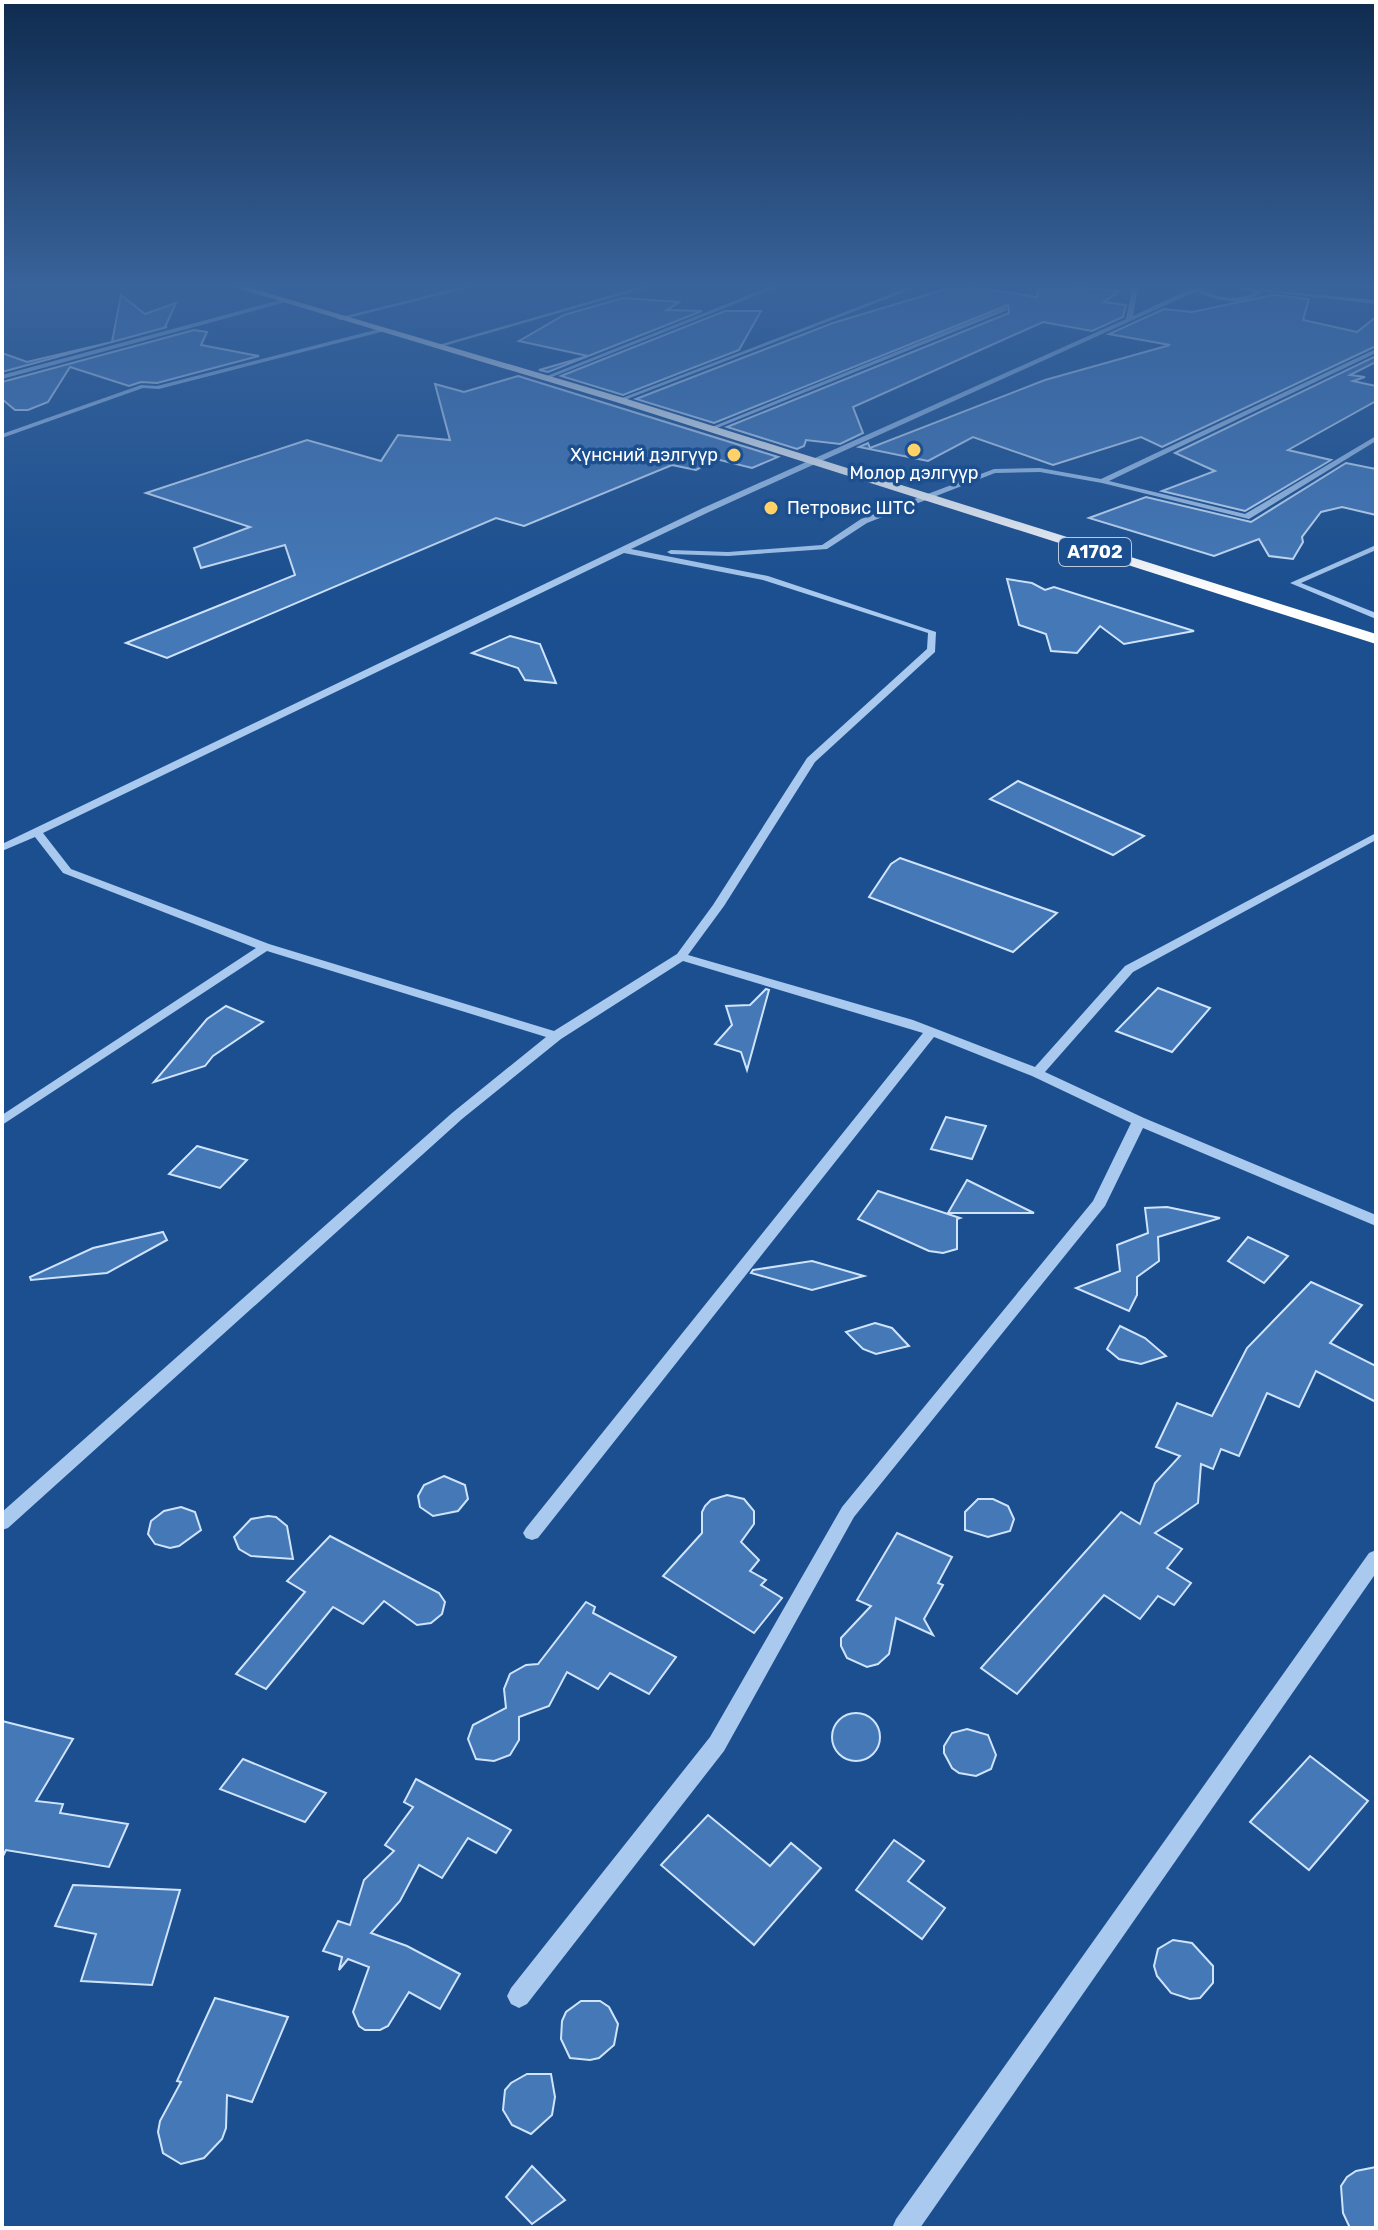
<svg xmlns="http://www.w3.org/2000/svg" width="1378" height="2230" font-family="Rubik,sans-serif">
<rect width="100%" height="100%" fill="#1b4f8f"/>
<g fill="#4478b7" stroke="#cfe3fa" stroke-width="2">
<path d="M1040,283L1120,291L1104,302L1126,305L1123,317L1092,331L1043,322L853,407L863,433L840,444L806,440L804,446L797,449L727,427L1009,313L1008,305L714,423L636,399L833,323L959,285L1037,297Z"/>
<path d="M121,295L145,314L176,303L165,327H167L2,372V353L27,362L112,342Z"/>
<path d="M1273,295L1309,299L1303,320L1357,332L1376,317V346L1162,447L1141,437L1053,465L973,437L928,461L859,447L868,443L870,448L1045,380L1170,345L1109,334L1164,309L1192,312Z"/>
<path d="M623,298L679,302L667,310L702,311L548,372L539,370L588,356L519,341L564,315Z"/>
<path d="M725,311H761L739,350L623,395L561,376Z"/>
<path d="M194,330L207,332L201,345L259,356L157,383L141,382L129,386L70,367L48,402L28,410H15L2,399V382Z"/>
<path d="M1376,356V362L1350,375L1365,377L1353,381L1376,386V401L1288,450L1331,460L1245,511L1162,491L1215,471L1175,453Z"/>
<path d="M518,376L778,457L752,468L716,459L696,470L672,465L524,526L496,518L167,658L126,643L295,575L285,545L201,568L194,548L250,527L146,493L307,440L381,461L398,435L450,440L435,384L464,392Z"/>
<path d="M1346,463L1376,469V515L1342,507L1321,512L1302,537L1303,542L1293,559L1269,556L1259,539L1214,556L1089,518L1146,497L1251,522Z"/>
<path d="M1007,579L1032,583L1045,590L1054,587L1194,631L1124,644L1100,626L1077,653L1051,651L1046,634L1019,625Z"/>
<path d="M510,636L540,644L556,683L525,680L518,668L472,653Z"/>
<path d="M1018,781L1144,836L1113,855L990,799Z"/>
<path d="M900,858L1057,913L1013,952L869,897L891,864Z"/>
<path d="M1158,988L1210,1008L1172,1052L1116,1031Z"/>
<path d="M766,989L769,990L747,1070L741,1052L715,1044L732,1025L726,1006L750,1005Z"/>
<path d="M226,1006L263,1022L213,1056L205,1066L154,1082L207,1019Z"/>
<path d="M946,1117L986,1126L972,1159L931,1149Z"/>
<path d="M197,1146L247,1160L220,1188L169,1174Z"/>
<path d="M967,1180L1034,1213H948Z"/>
<path d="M878,1191L960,1218L957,1219V1249L943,1253L929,1251L858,1219Z"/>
<path d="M1167,1207L1220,1218L1158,1237L1159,1261L1137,1277V1295L1129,1311L1076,1288L1120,1271L1117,1245L1148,1233L1145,1208Z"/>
<path d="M163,1232L167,1240L107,1273L31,1280L30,1277L93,1248Z"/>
<path d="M1248,1237L1288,1256L1264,1283L1228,1261Z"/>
<path d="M812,1261L864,1276L812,1290L751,1273L753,1270Z"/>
<path d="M1311,1282L1362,1305L1330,1343L1376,1366V1402L1316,1371L1299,1407L1267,1393L1239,1456L1221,1449L1213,1469L1201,1464L1198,1503L1155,1533L1182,1549L1167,1568L1191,1583L1174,1605L1158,1596L1140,1619L1104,1595L1017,1694L981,1668L1121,1512L1140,1524L1155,1483L1180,1456L1156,1447L1177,1403L1212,1416L1247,1348Z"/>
<path d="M875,1323L892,1328L909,1346L876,1354L863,1349L846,1332Z"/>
<path d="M1120,1326L1145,1338L1166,1356L1141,1364L1119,1359L1107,1349Z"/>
<path d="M444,1476L465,1485L468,1499L458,1511L433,1516L420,1507L418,1496L424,1485Z"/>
<path d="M727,1495L744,1499L754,1511V1524L741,1542L759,1560L750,1571L766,1580L761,1585L782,1598L754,1633L663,1576L702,1533V1512L705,1506L711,1500Z"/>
<path d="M978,1499H993L1008,1506L1014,1519L1010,1531L988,1537L965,1530V1512Z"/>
<path d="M181,1507L195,1512L201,1530L179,1546L170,1548L155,1544L148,1534L151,1521L164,1511Z"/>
<path d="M268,1516L276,1517L287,1526L293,1559L251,1556L239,1549L234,1537L251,1519Z"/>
<path d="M897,1533L952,1557L938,1583L943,1585L924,1619L933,1635L896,1618L889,1654L878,1664L867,1667L847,1658L841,1646V1638L871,1606L857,1600Z"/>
<path d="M330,1536L439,1593L445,1602L442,1614L431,1623L417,1625L384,1601L363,1624L333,1607L266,1689L236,1674L305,1592L287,1581Z"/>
<path d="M586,1602L595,1607L593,1613L676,1657L649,1694L610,1673L598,1689L567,1672L549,1706L519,1717V1740L510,1755L494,1761L476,1759L468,1739L473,1725L506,1708L504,1689L510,1674L526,1665L538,1664Z"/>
<circle cx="856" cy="1737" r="24"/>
<path d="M2,1721L73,1739L36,1801L63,1804L60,1813L128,1824L109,1867L6,1850L2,1858Z"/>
<path d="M967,1729L988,1735L996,1755L991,1769L976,1776L959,1773L952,1768L944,1753V1746L952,1733Z"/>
<path d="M1310,1756L1368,1801L1309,1870L1250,1822Z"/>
<path d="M243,1759L326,1793L305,1822L220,1789Z"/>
<path d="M416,1779L511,1830L496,1853L468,1838L442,1878L419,1865L400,1901L371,1933L407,1946L460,1974L440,2009L409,1992L388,2026L380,2030H365L359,2026L353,2012L369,1967L348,1959L339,1970L342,1957L323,1951L338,1921L350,1925L364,1880L394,1851L385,1845L413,1807L404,1802Z"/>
<path d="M708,1815L770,1866L791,1843L821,1868L754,1945L661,1865Z"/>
<path d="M894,1840L924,1861L908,1881L945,1908L922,1939L856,1890Z"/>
<path d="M73,1885L180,1890L152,1985L81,1981L96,1934L55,1926Z"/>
<path d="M1173,1940L1192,1943L1213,1966V1983L1200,1998L1190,1999L1171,1993L1157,1976L1154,1966L1158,1949Z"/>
<path d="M215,1998L288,2017L252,2102L227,2095L226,2128L222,2139L204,2158L181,2164L163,2153L158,2132L160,2121L181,2082L177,2081Z"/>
<path d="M581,2001H600L609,2007L618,2024L614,2045L599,2058L590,2060L570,2058L561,2039L562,2021L566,2012Z"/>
<path d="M527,2074H551L555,2097L552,2115L531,2134L512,2125L503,2110L505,2090L511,2083Z"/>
<path d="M532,2166L565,2200L532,2224L506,2197Z"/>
<path d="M1376,2167V2228H1350L1343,2213L1341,2186L1347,2177L1356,2171Z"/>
</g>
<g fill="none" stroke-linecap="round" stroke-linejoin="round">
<g fill="#a9c9ee" fill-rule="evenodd">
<path d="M263,283H274L245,291L242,289Z"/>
<path d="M478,283H488L340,320L337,318Z"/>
<path d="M653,283H663L440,347L435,346Z"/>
<path d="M779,283H787L547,379L542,378Z"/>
<path d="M920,283H928L622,401L617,400Z"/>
<path d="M1133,283H1139L1133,316C1177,296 1204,275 1254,289L1376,300V304L1262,291C1247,307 1215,302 1197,291L709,512L631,549L768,576L936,632L935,652L815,762L724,906L688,955L913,1020L1035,1067L1125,966L1376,833V840L1133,972L1045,1072L1144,1118L1376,1215V1226L1143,1128L1105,1206L854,1517L724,1751L527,2004L519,2008L511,2004L507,1996L511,1988L710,1737L842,1507L1093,1201L1131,1123L1032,1076L934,1037L538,1538L532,1540L526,1538L523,1533L526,1528L923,1033L683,961L561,1039L462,1119L8,1528L2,1530V1512L452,1113L546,1037L267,951L2,1125V1115L256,948L63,873L35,837L2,851V844L703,508L1126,319ZM1210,287H1235L1256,292C1238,301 1218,299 1201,289ZM624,553L763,580L928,633L927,649L807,758L713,905L677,954L554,1031L269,944L71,869L43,833Z"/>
<path d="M284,299L286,302L2,379V375Z"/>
<path d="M1006,307L1008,310L712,430L707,429Z"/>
<path d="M383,328L385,331L159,389L143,388L2,438V434L141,385L157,386Z"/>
<path d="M1376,349V353L1109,481L1245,514L1376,436V441L1249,519L1102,483L1040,472L995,473L867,523L827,549L728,556L671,554L667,552L671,550L728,552L822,545L861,519L994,469L1040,468L1101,479Z"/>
<path d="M1376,545V550L1301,583L1376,613V619L1290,583Z"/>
<path d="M1376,1550V1573L920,2228H892L896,2219L1369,1553Z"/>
</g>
<path fill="#fff" fill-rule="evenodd" d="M220,283H234L624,398L1376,634V644L616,402Z"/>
</g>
<linearGradient id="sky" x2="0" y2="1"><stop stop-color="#0f2b4f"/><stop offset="0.48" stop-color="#39639b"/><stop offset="1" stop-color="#39639b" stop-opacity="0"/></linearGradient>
<rect width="1378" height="595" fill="url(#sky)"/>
<g fill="#ffd166" stroke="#1b4f8f" stroke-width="3">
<circle cx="914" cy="450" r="8"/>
<circle cx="734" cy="455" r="8"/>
<circle cx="771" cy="508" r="8"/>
</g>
<g text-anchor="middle" stroke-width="7" stroke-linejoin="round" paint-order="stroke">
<g font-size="18" fill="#fff" stroke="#1b4f8f" text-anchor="end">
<text x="718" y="461">Хүнсний дэлгүүр</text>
<text x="914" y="479" text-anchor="middle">Молор дэлгүүр</text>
<text x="787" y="514" text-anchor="start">Петровис ШТС</text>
</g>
<rect fill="#1b4f8f" stroke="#bbcadd" stroke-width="2" x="1059" y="538" width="72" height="28" rx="6"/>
<g font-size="18" font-weight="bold" fill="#fff">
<text x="1095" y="558">A1702</text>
</g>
</g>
<rect width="1378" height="2230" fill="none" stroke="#ffffff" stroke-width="8"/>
</svg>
